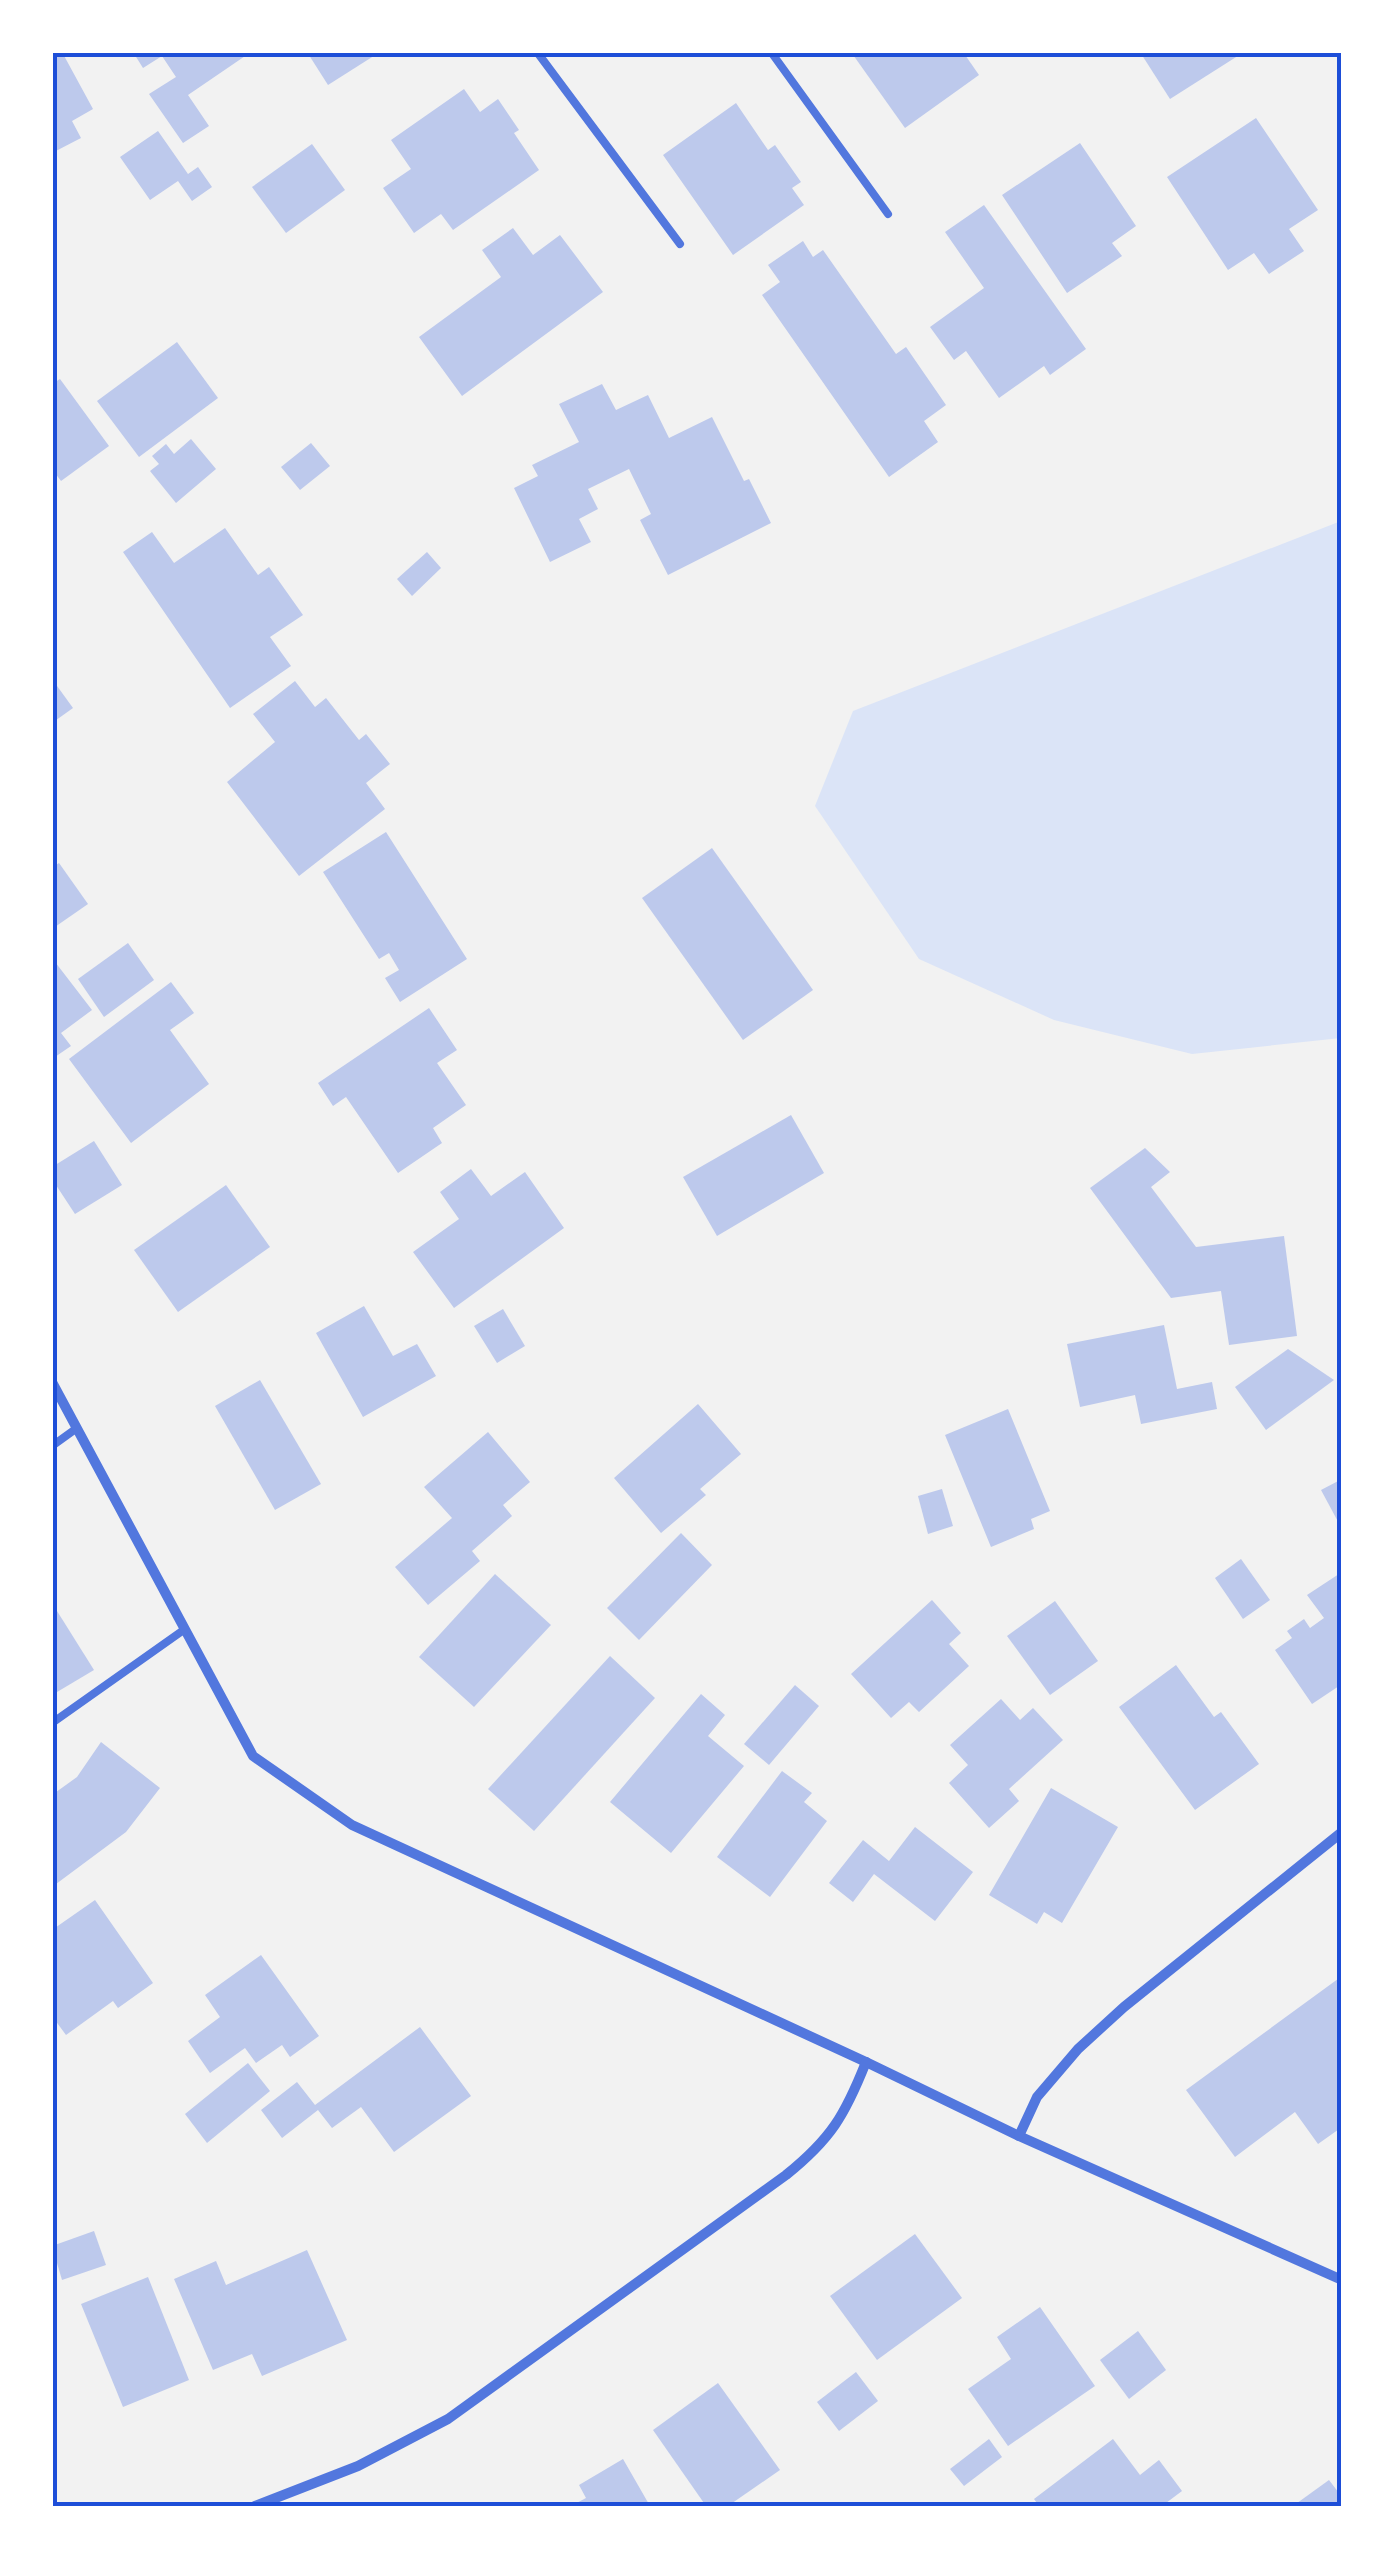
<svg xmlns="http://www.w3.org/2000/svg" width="1394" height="2559" font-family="'Fira Sans',sans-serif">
<rect width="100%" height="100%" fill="#f2f2f2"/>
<path fill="#dbe4f7" d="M1341,521V1038L1192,1054L1054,1020L919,959L815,806L853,711Z"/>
<g fill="#bdc9ec">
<path d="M62,52L93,109L72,121L81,138L52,153V55Z"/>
<path d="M133,52H251L188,95L209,126L183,143L149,94L176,77L162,56L143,68Z"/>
<path d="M307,52H380L328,85Z"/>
<path d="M851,52H963L979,75L905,128Z"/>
<path d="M1140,52H1244L1170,99Z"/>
<path d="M464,89L480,112L498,99L519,130L514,133L539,170L453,230L441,214L414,233L383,188L411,169L391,140Z"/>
<path d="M736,103L768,150L775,145L801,182L792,188L804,205L733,255L663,155Z"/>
<path d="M1256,118L1318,210L1289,229L1304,251L1269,274L1254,253L1228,270L1167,177Z"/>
<path d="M158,131L188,174L198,167L212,187L192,201L178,181L150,200L120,157Z"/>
<path d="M1080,143L1136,226L1112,243L1122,256L1067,293L1002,195Z"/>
<path d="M312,144L345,190L286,233L252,187Z"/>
<path d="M984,205L1086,349L1050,375L1044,366L999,398L966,351L954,360L930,327L984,288L945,232Z"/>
<path d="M513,228L533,255L560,235L603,292L462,396L419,337L501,277L482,250Z"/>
<path d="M803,241L813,257L823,250L896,354L906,347L946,405L924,421L938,442L889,477L762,295L780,282L768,265Z"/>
<path d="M177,342L218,398L139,457L97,401Z"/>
<path d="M60,379L109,446L61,481L52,469V384Z"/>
<path d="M602,384L616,410L648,395L669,438L712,417L744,481L749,479L771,523L668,575L640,520L651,514L629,469L588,489L598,509L579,519L591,542L550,562L514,488L538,476L532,465L579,442L559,404Z"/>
<path d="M191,439L216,469L176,503L150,471L159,464L152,456L166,444L174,454Z"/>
<path d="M311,443L330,466L300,490L281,467Z"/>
<path d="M225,528L258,575L269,567L303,615L270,637L291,666L230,708L123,552L152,532L174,563Z"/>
<path d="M427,552L441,568L412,596L397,579Z"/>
<path d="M52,679L73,708L52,723Z"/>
<path d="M295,681L315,707L326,698L359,740L366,734L390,764L366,783L385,809L299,876L227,782L275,742L253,714Z"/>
<path d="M386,832L467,959L400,1002L385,978L399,970L389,953L379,959L323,872Z"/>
<path d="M712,848L813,990L743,1040L642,898Z"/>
<path d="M59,863L88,904L52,929V868Z"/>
<path d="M128,943L154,980L104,1017L78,979Z"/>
<path d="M52,958L92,1010L61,1033L71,1046L52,1059Z"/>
<path d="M171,982L194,1013L170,1030L209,1084L131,1143L69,1059Z"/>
<path d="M429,1008L457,1050L437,1063L466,1105L433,1128L442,1143L398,1173L346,1097L333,1106L318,1083Z"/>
<path d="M791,1115L824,1173L717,1236L683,1177Z"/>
<path d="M94,1141L122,1185L75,1214L52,1179V1167Z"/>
<path d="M1145,1148L1170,1172L1151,1187L1196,1247L1284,1236L1297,1336L1229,1345L1221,1291L1171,1298L1090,1188Z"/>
<path d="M471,1169L491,1196L525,1172L564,1228L454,1308L413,1252L459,1219L440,1192Z"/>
<path d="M226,1185L270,1247L178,1312L134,1250Z"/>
<path d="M364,1306L393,1356L417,1344L436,1376L363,1417L316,1333Z"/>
<path d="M503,1309L525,1346L497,1363L474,1326Z"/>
<path d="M1164,1325L1177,1389L1212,1382L1217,1409L1141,1424L1135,1395L1080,1407L1067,1344Z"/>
<path d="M1288,1349L1334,1380L1266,1430L1235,1387Z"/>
<path d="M260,1380L321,1484L275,1510L215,1406Z"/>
<path d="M698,1404L741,1454L700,1489L706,1495L661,1533L614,1478Z"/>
<path d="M1008,1409L1050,1511L1031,1519L1034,1529L991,1547L945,1435Z"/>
<path d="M488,1432L530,1482L503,1505L512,1516L472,1551L480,1561L428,1605L395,1567L452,1518L424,1487Z"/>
<path d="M1342,1479V1529L1321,1490Z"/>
<path d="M942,1489L953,1526L928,1534L918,1496Z"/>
<path d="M681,1533L712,1565L639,1640L607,1608Z"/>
<path d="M1241,1559L1270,1600L1243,1619L1215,1578Z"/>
<path d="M1342,1572V1684L1312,1704L1275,1650L1292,1638L1287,1631L1304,1619L1310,1628L1324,1618L1307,1595Z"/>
<path d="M495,1574L551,1625L474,1707L419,1657Z"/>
<path d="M932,1600L961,1633L949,1644L969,1666L919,1712L909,1702L891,1718L851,1674Z"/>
<path d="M1055,1601L1098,1661L1050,1695L1007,1636Z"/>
<path d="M52,1603L94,1670L52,1695Z"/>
<path d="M610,1656L655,1698L534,1831L488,1789Z"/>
<path d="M1176,1665L1214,1717L1221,1712L1259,1764L1195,1810L1119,1707Z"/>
<path d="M795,1685L819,1706L769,1765L744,1744Z"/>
<path d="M701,1694L725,1715L708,1736L744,1766L671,1853L610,1802Z"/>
<path d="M1001,1699L1020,1720L1033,1708L1063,1740L1009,1789L1019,1801L989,1828L949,1783L968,1765L950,1745Z"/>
<path d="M101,1742L160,1788L126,1832L52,1887V1795L77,1777Z"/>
<path d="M782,1771L812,1793L804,1802L827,1821L770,1897L717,1857Z"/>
<path d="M1051,1788L1118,1827L1062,1923L1044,1912L1037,1924L989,1895Z"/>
<path d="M915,1827L973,1872L935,1921L874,1874L853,1902L829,1883L863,1840L889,1861Z"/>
<path d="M95,1900L153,1983L118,2008L113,2001L66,2035L52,2016V1930Z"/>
<path d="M261,1955L319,2036L290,2057L282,2045L256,2063L245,2048L210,2073L188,2041L220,2017L205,1995Z"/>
<path d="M1342,1976V2127L1318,2144L1295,2112L1235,2157L1186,2090Z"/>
<path d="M420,2027L471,2096L394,2152L361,2107L332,2128L318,2110L282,2138L261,2110L297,2082L315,2105Z"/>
<path d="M248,2063L270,2091L207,2143L185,2114Z"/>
<path d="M94,2231L106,2265L62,2280L52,2246Z"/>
<path d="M915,2234L962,2298L877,2360L830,2296Z"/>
<path d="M307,2250L347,2340L262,2376L252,2354L213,2370L174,2279L216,2261L226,2285Z"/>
<path d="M148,2277L189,2380L123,2407L81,2304Z"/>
<path d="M1040,2307L1095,2386L1008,2446L968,2389L1011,2359L997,2337Z"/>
<path d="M1138,2331L1166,2370L1129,2399L1100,2360Z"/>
<path d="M856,2372L878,2401L839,2431L817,2402Z"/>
<path d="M718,2383L780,2470L728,2506H706L653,2430Z"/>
<path d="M989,2439L1002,2457L964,2486L950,2469Z"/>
<path d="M1113,2439L1140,2475L1159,2460L1182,2491L1162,2506H1039L1034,2499Z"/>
<path d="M623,2459L650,2506H571L586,2498L579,2485Z"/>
<path d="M1329,2480L1342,2497V2506H1293Z"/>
</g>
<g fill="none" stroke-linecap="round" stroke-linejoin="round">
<g stroke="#5277de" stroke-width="8">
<path d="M537,52L680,244"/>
<path d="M771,52L888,214"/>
<path d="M52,1446L77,1428"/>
<path d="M52,1723L185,1629"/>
</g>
<g stroke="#5277de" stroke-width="10">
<path d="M52,1382L253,1756L352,1825L866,2062L1019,2136L1342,2280"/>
<path d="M1019,2136L1037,2097L1078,2049L1124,2007L1342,1832"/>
<path d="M255,2506L358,2466L448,2419L786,2175C831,2139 845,2115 866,2062"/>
</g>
</g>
<rect width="1394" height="2559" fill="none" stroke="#ffffff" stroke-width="110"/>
<rect x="55" y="55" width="1284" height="2449" fill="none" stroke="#1d4ed8" stroke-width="4"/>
</svg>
